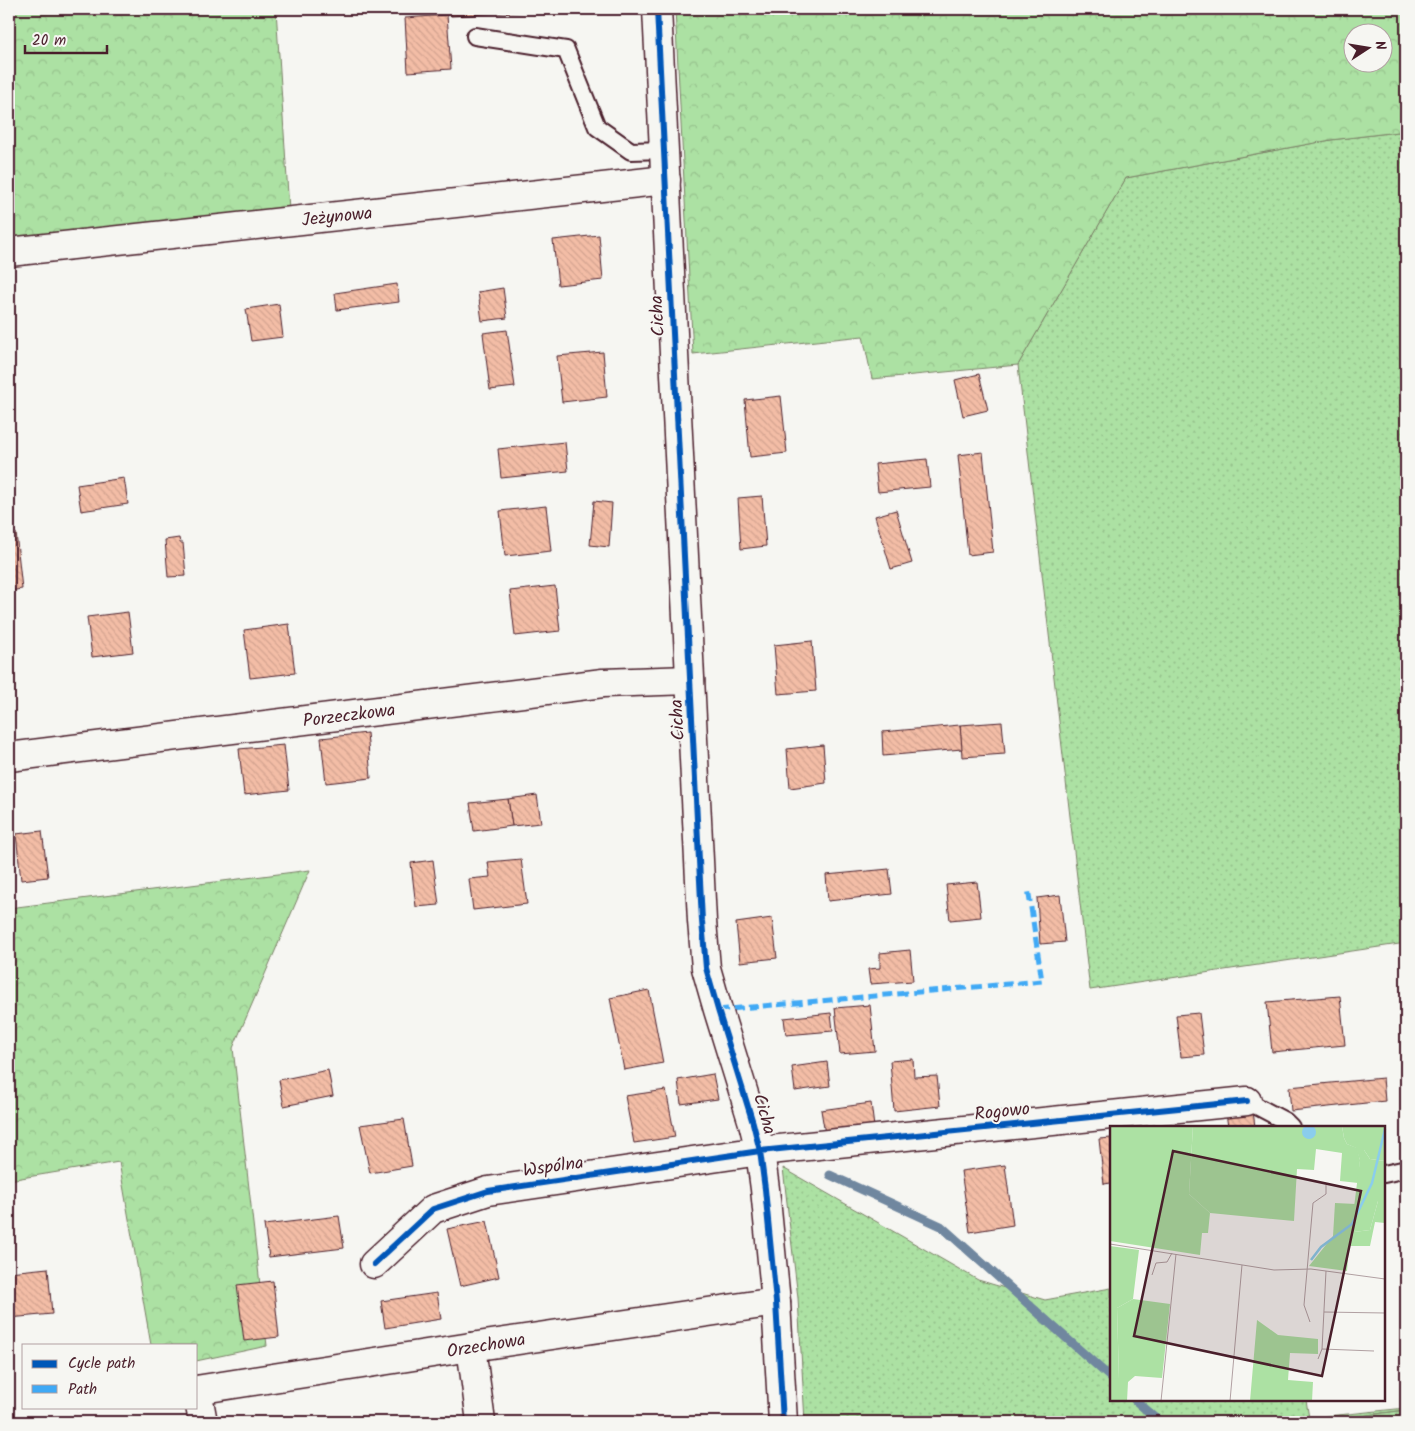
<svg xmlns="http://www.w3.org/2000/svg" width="1415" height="1431" font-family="Kalam,sans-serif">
<defs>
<pattern id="grass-dots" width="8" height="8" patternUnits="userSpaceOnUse" patternTransform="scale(1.25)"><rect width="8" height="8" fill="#ace1a3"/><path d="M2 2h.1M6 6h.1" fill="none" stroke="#96c18c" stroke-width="1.8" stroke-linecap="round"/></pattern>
<pattern id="forest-crowns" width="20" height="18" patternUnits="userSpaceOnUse" patternTransform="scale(1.25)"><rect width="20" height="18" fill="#ace1a3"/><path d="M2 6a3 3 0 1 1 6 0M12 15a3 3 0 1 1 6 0" fill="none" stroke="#96c18c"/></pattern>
<pattern id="building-back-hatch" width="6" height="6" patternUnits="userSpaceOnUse" patternTransform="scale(1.25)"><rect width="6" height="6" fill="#f3bda6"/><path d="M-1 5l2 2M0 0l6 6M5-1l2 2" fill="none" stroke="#d2a28f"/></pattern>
</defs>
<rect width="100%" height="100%" fill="#f6f6f2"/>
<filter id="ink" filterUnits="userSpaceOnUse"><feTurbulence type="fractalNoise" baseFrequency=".02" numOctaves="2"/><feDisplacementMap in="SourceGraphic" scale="10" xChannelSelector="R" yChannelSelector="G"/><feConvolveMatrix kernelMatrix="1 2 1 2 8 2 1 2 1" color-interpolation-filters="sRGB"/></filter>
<g filter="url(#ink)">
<g fill="url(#grass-dots)" stroke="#7b8067">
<path d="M1406,131V943L1090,990L1018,365L1126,178L1331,140Z"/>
<path d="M783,1168L978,1280L1045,1300L1111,1288V1400H1306L1309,1418L1406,1408V1410L1316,1422H805L798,1298Z"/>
</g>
<g fill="url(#forest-crowns)" stroke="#7b8067" fill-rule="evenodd">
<path d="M9,9H276L289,210L9,240Z"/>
<path d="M675,9H1406V131L1331,140L1126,178L1018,365L872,379L863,336L693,354ZM1352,32H1382V62H1352Z"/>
<path d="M310,870L233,1048L267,1346L196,1361V1345H151L119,1162L9,1180V908Z"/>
<path d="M1406,1410V1422H1316Z"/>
</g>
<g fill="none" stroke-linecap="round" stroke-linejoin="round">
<g stroke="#70879f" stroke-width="9">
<path d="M830,1175L941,1226L1111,1378"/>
<path d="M1135,1400L1158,1420L1166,1422"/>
</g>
</g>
<g fill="url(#building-back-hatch)" stroke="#4a1f2b">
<path d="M451,9H563L451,16Z"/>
<path d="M447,15L451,69L408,72L405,18Z"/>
<path d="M599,235L603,280L558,285L553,240Z"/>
<path d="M397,284L399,302L337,310L335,293Z"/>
<path d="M503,288L507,318L482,321L478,292Z"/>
<path d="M279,304L283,337L251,341L246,309Z"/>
<path d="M507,330L515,387L490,390L483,333Z"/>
<path d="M603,352L607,397L562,402L557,356Z"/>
<path d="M979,374L988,410L963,416L955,380Z"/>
<path d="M781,396L787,453L750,457L745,400Z"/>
<path d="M565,442L568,471L501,478L498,449Z"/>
<path d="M983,452L993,552L968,555L958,455Z"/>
<path d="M927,459L930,487L878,492L875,464Z"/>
<path d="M124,478L128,504L81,511L77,485Z"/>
<path d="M762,496L766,546L741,549L738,498Z"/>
<path d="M594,501L612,503L609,547L590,545Z"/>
<path d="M546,506L551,551L505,556L500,511Z"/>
<path d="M896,510L912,563L891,569L875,516Z"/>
<path d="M16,533L22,589L9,591V534Z"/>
<path d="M179,538L180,543H183L186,576L168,577L165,540Z"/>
<path d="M555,586L560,631L515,636L510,591Z"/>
<path d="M128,612L133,652L92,657L87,617Z"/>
<path d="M289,624L295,673L250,678L244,630Z"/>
<path d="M812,641L816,691L778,694L774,645Z"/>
<path d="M1002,722L1005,754L962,757L960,725Z"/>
<path d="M960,725L962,749L883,756L882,732Z"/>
<path d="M367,733L371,778L326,783L321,738Z"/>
<path d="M284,745L289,790L244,795L239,749Z"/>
<path d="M823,745L826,783L790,788L787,749Z"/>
<path d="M537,795L541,823L512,826L508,799Z"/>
<path d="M508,799L512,826L474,831L470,803Z"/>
<path d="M42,831L48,877L21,880L16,834Z"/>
<path d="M521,859L527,904L473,910L469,879L490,877L488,862Z"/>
<path d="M433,860L439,905L416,907L411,863Z"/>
<path d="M889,869L892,894L828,901L826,875Z"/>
<path d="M977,882L981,917L950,920L946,885Z"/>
<path d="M1060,895L1065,942L1040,944L1037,898Z"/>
<path d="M772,918L777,958L740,962L736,923Z"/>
<path d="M910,950L913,981L870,984L868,969L880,968V953Z"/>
<path d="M649,990L663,1063L624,1070L610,998Z"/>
<path d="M1340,996L1345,1045L1272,1052L1267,1002Z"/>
<path d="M870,1005L875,1051L840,1054L835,1008Z"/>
<path d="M831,1013L833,1031L786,1035L784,1018Z"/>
<path d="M1199,1013L1204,1055L1181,1057L1176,1015Z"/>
<path d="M913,1059L914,1077L937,1076L940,1106L894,1111L890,1061Z"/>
<path d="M827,1062L830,1086L795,1091L792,1067Z"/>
<path d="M328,1070L333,1096L284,1106L279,1080Z"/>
<path d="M713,1074L718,1099L681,1104L678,1080Z"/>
<path d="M1383,1078L1385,1101L1291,1111L1289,1087Z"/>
<path d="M666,1090L675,1137L634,1143L625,1096Z"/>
<path d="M871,1103L874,1127L825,1134L821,1110Z"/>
<path d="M1253,1111L1255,1127H1228L1226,1113Z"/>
<path d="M404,1119L412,1166L370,1173L360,1125Z"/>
<path d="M1111,1138V1183L1104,1184L1099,1139Z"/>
<path d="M1005,1165L1013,1225L970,1232L961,1171Z"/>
<path d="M339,1216L344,1248L269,1257L264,1225Z"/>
<path d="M487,1221L499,1277L460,1286L447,1229Z"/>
<path d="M48,1268L52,1314L9,1318V1272Z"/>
<path d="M273,1281L279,1337L244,1341L237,1285Z"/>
<path d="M437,1293L441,1319L385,1328L381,1301Z"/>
</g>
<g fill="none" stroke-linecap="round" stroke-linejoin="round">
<defs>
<g id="service">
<path d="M475,36L566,50L597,127L631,151L664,150"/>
<path d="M1247,1101L1285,1121L1291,1127"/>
<path d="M1384,1174L1402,1170"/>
</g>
<g id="minor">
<path d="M657,9L702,921L706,968L718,1010L753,1123L760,1151L765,1189L776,1302L783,1422"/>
<path d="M9,252L666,180"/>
<path d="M9,757L603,683L690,680"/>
<path d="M374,1264L433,1209L488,1191L760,1151L1247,1101"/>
<path d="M471,1347L481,1422"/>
<path d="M196,1390L471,1347L776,1302"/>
<path d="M197,1390L203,1422"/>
</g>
</defs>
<use href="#service" stroke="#4a1f2b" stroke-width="20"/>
<use href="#minor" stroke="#4a1f2b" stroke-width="31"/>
<use href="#service" stroke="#f6f6f2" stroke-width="16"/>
<use href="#minor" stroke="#f6f6f2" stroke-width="28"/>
<path stroke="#3fa9f5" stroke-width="5" stroke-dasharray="10 5" stroke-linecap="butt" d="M718,1010L1042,981L1028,888"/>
<defs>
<g id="cycleway">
<path d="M657,9L702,921L706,968L718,1010L753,1123L760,1151L765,1189L776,1302L783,1422"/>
<path d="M374,1264L433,1209L488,1191L760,1151L1247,1101"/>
</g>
</defs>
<use href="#cycleway" stroke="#f6f6f2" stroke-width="9"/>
<use href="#cycleway" stroke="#0057b8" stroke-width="6"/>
</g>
</g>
<g text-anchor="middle" stroke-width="4" stroke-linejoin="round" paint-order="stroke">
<g font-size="18" fill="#4a1f2b" stroke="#f6f6f2">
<text transform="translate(337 216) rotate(-6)" y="6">Jeżynowa</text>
<text transform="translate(657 316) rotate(-93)" y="6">Cicha</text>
<text transform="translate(349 715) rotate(-7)" y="6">Porzeczkowa</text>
<text transform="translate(677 720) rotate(-93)" y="6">Cicha</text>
<text transform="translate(1002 1111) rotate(-6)" y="6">Rogowo</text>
<text transform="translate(765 1114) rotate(74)" y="6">Cicha</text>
<text transform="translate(553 1166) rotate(-8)" y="6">Wspólna</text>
<text transform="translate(486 1345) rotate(-9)" y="6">Orzechowa</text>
</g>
</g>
<g transform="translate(1110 1126)">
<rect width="275" height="275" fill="#f6f6f2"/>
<path d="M83,0H232L234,12L237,18L247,22L250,34L247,78L240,116L244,106L260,104L268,75H275V97L265,96L260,120H239L237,145L199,140L223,110L225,77L246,78L248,57L230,55L232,27L206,23L204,44L187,43L184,95L100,87L79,68ZM0,120L29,124L23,173L7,182L9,253H0Z" fill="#ace1a3"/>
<path d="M0,0H83L79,68L100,87L98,107H92L90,129L0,115ZM232,0H254V24L260,33L275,35V75H268L260,104L244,106L239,120L250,34L246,22L237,18L234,12ZM23,173L60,178L52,252L25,250L18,256L17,275H0V253L9,252L7,182ZM147,194L168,209L208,213V228L180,227L178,254L203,256L202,275H140Z" fill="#ace1a3"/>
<path d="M254,0H275V35L260,33L254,24Z" fill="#ace1a3"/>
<path d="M192 6a7 7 0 1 1 14 0a7 7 0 1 1-14 0Z" fill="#8acdec"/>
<path fill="none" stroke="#8acdec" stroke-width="2.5" d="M201,134L211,121L242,98L262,57L275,3"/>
<path fill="none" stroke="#b1a0a2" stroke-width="1" d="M0,118L164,144L201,143L275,153M42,149L46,137L57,136L62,127M214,186L275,187M200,196L194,179L203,77L216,68V59M212,223L264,225M208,233L212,223L216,145M51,275L66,128M120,275L132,139"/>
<path fill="#4a1f2b" fill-opacity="0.15" stroke="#4a1f2b" stroke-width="2.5" d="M63,25L251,65L212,250L24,210Z"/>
<rect width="275" height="275" fill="none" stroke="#4a1f2b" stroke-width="2.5"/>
</g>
<rect width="1415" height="1431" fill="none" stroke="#f6f6f2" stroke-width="30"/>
<rect x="15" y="15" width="1385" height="1401" fill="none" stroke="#4a1f2b" stroke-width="2" filter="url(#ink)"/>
<rect x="22" y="1344" width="175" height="65" fill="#f6f6f2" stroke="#b1a0a2"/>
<rect x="32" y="1360" width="25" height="8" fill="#0057b8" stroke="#b1a0a2"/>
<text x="68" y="1368" font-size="15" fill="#4a1f2b">Cycle path</text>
<rect x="32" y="1385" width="25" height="8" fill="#3fa9f5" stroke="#b1a0a2"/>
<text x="68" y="1394" font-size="15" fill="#4a1f2b">Path</text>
<g transform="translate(1368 48) rotate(78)"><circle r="24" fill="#f6f6f2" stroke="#b1a0a2"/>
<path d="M0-4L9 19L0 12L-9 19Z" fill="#4a1f2b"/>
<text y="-8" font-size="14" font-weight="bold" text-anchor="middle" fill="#4a1f2b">N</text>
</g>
<path d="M25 45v8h82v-8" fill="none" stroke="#4a1f2b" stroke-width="2.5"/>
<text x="32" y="45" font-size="15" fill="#4a1f2b" stroke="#f6f6f2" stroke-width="4" paint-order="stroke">20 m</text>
</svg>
